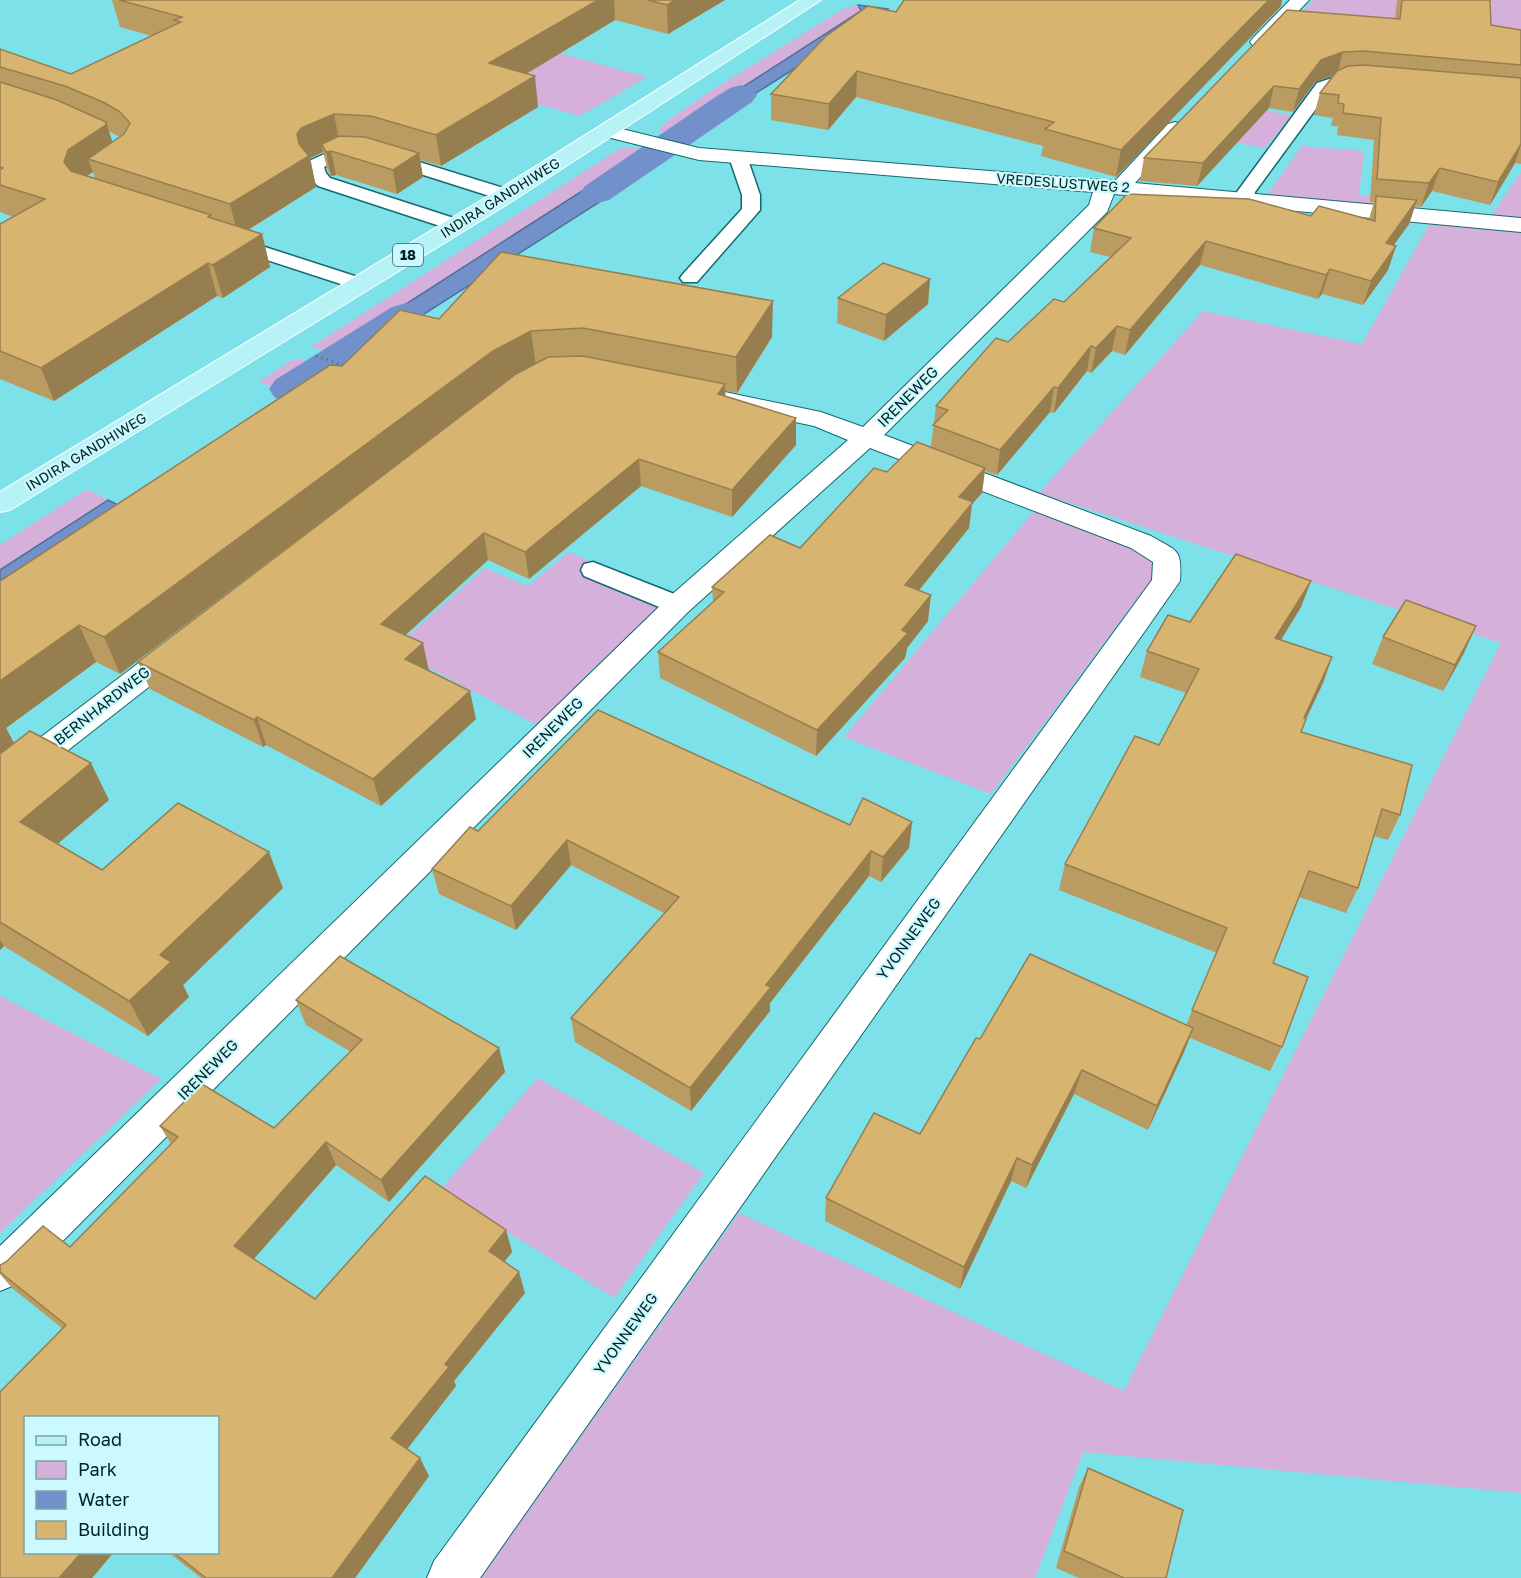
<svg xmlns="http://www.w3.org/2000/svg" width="1521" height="1578" font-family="'Golos Text',sans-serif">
<rect width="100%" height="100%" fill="#7de1e9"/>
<g fill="#d5b0da">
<path d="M170,0H365L647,77L580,116Z"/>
<path d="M1313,0H1521V50L1288,27Z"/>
<path d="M858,5L861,11L671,133L658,130L667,121L712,90L845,8Z"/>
<path d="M1214,102L1292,115L1265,148L1208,138Z"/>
<path d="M1302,146L1364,151L1359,195L1396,198L1397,207L1266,196Z"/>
<path d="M629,147L646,150L331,352L311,347L619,149Z"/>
<path d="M1521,172V219L1491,216Z"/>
<path d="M1430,223L1521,231V1493L1083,1452L1035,1578H481L739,1213L1124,1391L1501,643L1039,493L1203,311L1362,344Z"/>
<path d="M293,359H300L311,364L277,388L259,382Z"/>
<path d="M87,489L108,500L0,570V545Z"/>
<path d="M1034,511L1135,549L1151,558L1155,568L1152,579L991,794L844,737Z"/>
<path d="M569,552L672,596L537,725L393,649L485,568L528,586Z"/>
<path d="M0,996L161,1079L0,1233Z"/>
<path d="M538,1078L704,1173L614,1298L440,1190Z"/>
</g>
<g fill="#7291cb" stroke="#50709a" stroke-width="1.5">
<path d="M858,5L888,9L687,137L671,133L861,11Z"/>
<path d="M646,150L670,157L399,330L350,358L331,352Z"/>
<path d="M311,364L336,372L301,396L277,388Z"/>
<path d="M108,500L132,512L0,599V570Z"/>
</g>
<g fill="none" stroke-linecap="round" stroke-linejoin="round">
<g fill="#7291cb" fill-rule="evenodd">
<path d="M741,85L752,88L757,95L752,102L609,200L597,203L585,200L580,193L585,186L711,100L730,88Z"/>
<path d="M406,303L420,307L425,315L420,323L305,398L290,401L275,398L269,389L275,380L392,307Z"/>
</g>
<defs>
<g id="service">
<path d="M1338,76H1362L1370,81C1362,89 1341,85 1329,91L1255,192L1253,203H1239L1237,192L1317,83Z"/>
<path d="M340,147L377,149L513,191L515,195L513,199H499L370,158L343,157L324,167L326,173L330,178L463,221L465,225L463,229H449L318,186L308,175L306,165L309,161Z"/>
<path d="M738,152L744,153L747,157L760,195V210L697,282H683L680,278L683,274L742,209V195L729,157L732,153Z"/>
<path d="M231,236L367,280L370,284L367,288H353L224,246L221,242L224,238Z"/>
<path d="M593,562L687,599L691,605L687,611L678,613L669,611L584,576L581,570L584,564Z"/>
</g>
<g id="minor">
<path d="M1290,0H1309L1265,46H1253L1250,42L1253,38Z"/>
<path d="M1175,122L1182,124L1185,128L1135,183L1521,218V232L1114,194L1107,212L884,435L1151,536C1178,552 1182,548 1180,581L480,1578H427L434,1561L1152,580L1153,562L1131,548L870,448L688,612L22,1282L0,1291V1246L668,598L848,440L814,426L711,404L707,399L711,394L720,391L821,412L863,427L1089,205L1093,192L699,160L599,135L596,131L599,127L606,125L699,148L1115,181L1168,124Z"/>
<path d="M180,637L191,640L195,647L191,654L12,794L0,797V768L169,640Z"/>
</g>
<path id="primary" d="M800,0H821L514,200L10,510L0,512V492L498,190Z"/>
</defs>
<use href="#service" stroke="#13696e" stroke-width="3"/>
<use href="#minor" stroke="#13696e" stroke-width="2"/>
<use href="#primary" stroke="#fff" stroke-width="2"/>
<path stroke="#3e8085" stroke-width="3" stroke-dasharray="1.5 4" stroke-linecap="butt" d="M316,356L346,366"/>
<use href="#service" fill="#fff" fill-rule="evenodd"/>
<use href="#minor" fill="#fff" fill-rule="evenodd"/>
<use href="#primary" fill="#b7f2f7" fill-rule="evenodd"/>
</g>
<g fill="#ba9b61" fill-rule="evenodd">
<path d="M112,0H725L668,34L615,20L525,74L538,107L441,166L420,160L423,177L397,194L336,175L331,176L327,168L323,152L310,158L316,187L248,230L262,234L270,267L223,298L217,296L54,401L0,379V224L13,217L0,212V49L71,74L152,36L120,27ZM109,131L114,134L120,137L112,142ZM93,172L95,178L87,176Z"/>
<path d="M904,0H1282L1281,6L1116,177L1041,156L1043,146L856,97L828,130L771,120V94L896,12Z"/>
<path d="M1397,0H1490L1491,25L1521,30V164L1515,163L1490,205L1432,191L1421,207L1415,206L1409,224L1393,245L1396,246L1388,270L1363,305L1322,294L1318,299L1200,265L1125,355L1112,351L1091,373L1087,371L1054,413L1050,412L997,475L985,471L982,493L972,504L969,528L919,590L928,621L907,648L905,658L816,756L660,678L658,652L713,602L712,587L800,548L887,472L931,447L936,406L1008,342L1064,302L1110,257L1090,252L1094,228L1311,216L1369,219L1374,202H1370L1374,140L1337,135L1338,126H1331L1333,118L1314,115L1320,93L1333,75L1315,82L1293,112L1269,108L1197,186L1140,181L1144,158L1395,19Z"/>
<path d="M930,279L928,304L884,341L837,323L838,298Z"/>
<path d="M439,319L772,337L737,393L725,391V397L796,445L732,517L641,486L529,579L488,560L405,635L429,671L476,719L381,806L266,745L263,747L150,689L138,662L472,408L120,674L96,662L6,728L14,743L109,800L57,844L102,870L283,888L183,985L189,997L148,1036L4,946L0,950V581L342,366Z"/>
<path d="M1311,581L1301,607L1281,640L1332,657L1323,683L1306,719L1301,732L1400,815L1388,840L1374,836L1358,888L1346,913L1299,897L1273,963L1282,1047L1270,1071L1190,1038L1184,1052L1148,1130L1074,1094L1026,1188L1011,1181L960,1289L825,1221L826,1198L920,1134L980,1039L1186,1025L1217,953L1059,890L1065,864L1159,745L1186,693L1140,677L1147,651L1190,622Z"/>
<path d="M1383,637L1464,653L1443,691L1372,664Z"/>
<path d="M912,822L909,848L881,882L869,876L770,1003V1011L691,1111L575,1042L571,1018L664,913L571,865L516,930L439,894L432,869L478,831L850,825Z"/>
<path d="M296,1000L499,1048L505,1072L389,1202L336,1165L254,1259L315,1299L506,1230L512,1252L504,1262L525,1293L454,1381L456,1386L407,1449L429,1476L355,1578H201L168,1552H218V1418L26,1552H114L92,1578H0L62,1328L12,1288L0,1274V1265L70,1247L171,1144L160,1126L274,1128L351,1052L306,1025Z"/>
<path d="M1088,1468L1166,1578H1079L1056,1568L1079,1487Z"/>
</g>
<g fill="#977e4f">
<path d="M598,0H614L615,20L493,94L489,63Z"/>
<path d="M675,0H725L668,34L667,5Z"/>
<path d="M1269,0H1282L1281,6L1116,177L1121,150Z"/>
<path d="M1343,52L1337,74L1315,82L1293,112L1299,89L1321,60Z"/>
<path d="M857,71L856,97L828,130L829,104Z"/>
<path d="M535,76L538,107L441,166L436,135Z"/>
<path d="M1274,86L1269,108L1197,186L1203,163Z"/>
<path d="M334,114L340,145L322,144L323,152L310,158L316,187L238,236L230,204L297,134L301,128Z"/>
<path d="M106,122L116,153L88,159L93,172L79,181L64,162L68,150Z"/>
<path d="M1521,144L1515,163L1490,205L1498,182Z"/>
<path d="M331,151L336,175L331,176L326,152Z"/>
<path d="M419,153L423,177L397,194L393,170Z"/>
<path d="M1440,168L1432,191L1421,207L1429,183Z"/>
<path d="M1417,200L1409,224L1378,267L1386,243Z"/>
<path d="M262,234L270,267L223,298L213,265Z"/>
<path d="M1206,241L1200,265L1125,355L1130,330Z"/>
<path d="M1396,246L1388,270L1363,305L1371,281Z"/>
<path d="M208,263L217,296L54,401L41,368Z"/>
<path d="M1330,269L1322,294L1318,299L1326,275Z"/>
<path d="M930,279L928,304L884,341L886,315Z"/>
<path d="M773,301L772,337L737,393L736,357Z"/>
<path d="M1117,326L1112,351L1091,373L1096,348Z"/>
<path d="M531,331L536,367L499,387L120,674L104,637L493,351Z"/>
<path d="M1091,346L1087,371L1054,413L1058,388Z"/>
<path d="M725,384L726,410L718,394Z"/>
<path d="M1054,387L1050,412L997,475L1000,450Z"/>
<path d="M796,418V445L732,517V490Z"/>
<path d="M639,459L641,486L529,579L525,552Z"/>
<path d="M985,468L982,493L972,504L969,528L903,610L905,585L959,497Z"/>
<path d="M484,533L488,560L388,651L381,624Z"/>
<path d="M1311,581L1301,607L1266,664L1275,638Z"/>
<path d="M931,595L928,621L907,648L905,658L816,756L817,730Z"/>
<path d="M79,625L96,662L6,728L18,751L0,766V681Z"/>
<path d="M1476,626L1464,653L1443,691L1455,665Z"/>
<path d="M423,643L429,671L405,659Z"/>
<path d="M1332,657L1323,683L1294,744L1304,718Z"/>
<path d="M470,691L476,719L381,806L373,779Z"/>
<path d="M257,717L266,745L263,747L254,720Z"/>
<path d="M91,763L109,800L40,859L20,822Z"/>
<path d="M912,822L909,848L881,882L883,857Z"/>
<path d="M567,840L571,865L516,930L511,906Z"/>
<path d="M871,851L869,876L770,1003V1011L691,1111L690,1088L766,985Z"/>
<path d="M269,852L283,888L183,985L189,997L148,1036L129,1001L160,955Z"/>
<path d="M0,940L4,946L0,950Z"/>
<path d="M1193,1028L1184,1052L1148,1130L1157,1106Z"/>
<path d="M499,1048L505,1072L389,1202L381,1180Z"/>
<path d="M1082,1070L1074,1094L1026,1188L1032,1165Z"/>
<path d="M326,1142L336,1165L246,1268L234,1246Z"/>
<path d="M1017,1158L1011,1181L960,1289L964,1267Z"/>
<path d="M506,1230L512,1252L495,1273L489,1251Z"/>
<path d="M519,1272L525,1293L454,1381L456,1386L401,1457L391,1438L445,1364Z"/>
<path d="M420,1458L429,1476L355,1578H332Z"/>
<path d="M82,1552H114L92,1578H59Z"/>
</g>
<g fill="#d8b471" stroke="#977e4f" stroke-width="1.5">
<path d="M119,0H598L489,63L535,76L436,135L371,116L334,114L301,128L297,134L299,144L309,156L230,204L88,159L124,134L130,123L120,112L105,103L65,86L0,67V49L71,74L181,22L174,20L182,17Z"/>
<path d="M648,0H675L667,5Z"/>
<path d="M904,0H1269L1121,150L1045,129L1054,122L857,71L829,104L771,94L825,37L868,6L896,12Z"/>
<path d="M1402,0H1490L1491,25L1521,30V65L1364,51L1343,52L1321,60L1299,89L1274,86L1203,163L1144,158L1287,10L1400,19Z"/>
<path d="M1364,65L1521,78V144L1498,182L1440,168L1429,183L1377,179L1381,118L1343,113L1344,104L1338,103L1339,95L1320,93L1337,71L1348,66Z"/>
<path d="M0,82L57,100L106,122V125L68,150L64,162L71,171L211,215L208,217L262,234L213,265L208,263L41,368L0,351V224L45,199L0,185V170L3,168L0,167Z"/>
<path d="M339,136L365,137L419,153L393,170L331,151L326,152L322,144Z"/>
<path d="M1127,194L1249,199L1311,216L1319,206L1375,221L1376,196L1417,200L1386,243L1396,246L1371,281L1330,269L1326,275L1206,241L1130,330L1117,326L1096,348L1091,346L1058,388L1054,387L1000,450L933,425L948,410L936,406L996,338L1008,342L1054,299L1064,302L1131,238L1094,228Z"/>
<path d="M501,252L773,301L736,357L583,328L531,331L493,351L104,637L79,625L0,681V581L330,365L342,366L400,310L439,319Z"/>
<path d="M883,263L930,279L886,315L838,298Z"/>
<path d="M583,356L725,384L718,394L796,418L732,490L639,459L525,552L484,533L381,624L423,643L405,659L470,691L373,779L257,717L254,720L138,662L516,374L548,357Z"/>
<path d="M917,442L985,468L959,497L973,502L905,585L931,595L902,630L908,633L817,730L658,652L724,592L712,587L770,535L800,548L874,468L887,472Z"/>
<path d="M1236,554L1311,581L1275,638L1332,657L1304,718L1306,719L1301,732L1412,765L1400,815L1382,809L1358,888L1309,871L1273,963L1308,977L1282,1047L1192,1010L1227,928L1065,864L1135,736L1159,745L1199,669L1147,651L1168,615L1190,622Z"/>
<path d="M1406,600L1476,626L1455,665L1383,637Z"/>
<path d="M598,710L850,825L863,798L912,822L883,857L871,851L766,985L771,987L690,1088L571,1018L679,897L567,840L511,906L432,869L470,827L478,831Z"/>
<path d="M30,731L91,763L20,822L102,870L178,803L269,852L160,955L171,962L129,1001L0,922V754Z"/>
<path d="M1030,954L1193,1028L1157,1106L1082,1070L1032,1165L1017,1158L964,1267L826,1198L874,1113L920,1134L976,1038L980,1039Z"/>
<path d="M340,956L499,1048L381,1180L326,1142L234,1246L315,1299L425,1176L506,1230L489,1251L519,1272L445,1364L449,1367L391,1438L420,1458L332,1578H206L173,1552H218V1418H26V1552H82L59,1578H0V1392L66,1325L0,1272V1265L6,1262L43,1226L70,1247L178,1137L160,1126L202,1084L274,1128L362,1040L296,1000Z"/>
<path d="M1088,1468L1183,1510L1166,1578H1124L1064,1551Z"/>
</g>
<g text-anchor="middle" stroke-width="4.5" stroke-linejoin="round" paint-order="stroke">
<g font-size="14" fill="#022326" stroke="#cbf9fd">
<text transform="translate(1063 183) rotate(4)" y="5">VREDESLUSTWEG 2</text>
<text transform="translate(500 198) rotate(-32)" y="5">INDIRA GANDHIWEG</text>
<text transform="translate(86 452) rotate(-31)" y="5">INDIRA GANDHIWEG</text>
</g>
<rect fill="#cbf9fd" stroke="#3e6366" stroke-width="1.5" x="393" y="244" width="30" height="22" rx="4.5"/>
<g font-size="14" font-weight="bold" fill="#022326">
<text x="408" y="260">18</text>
</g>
<g font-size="15" fill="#022326" stroke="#cbf9fd">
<text transform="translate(908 397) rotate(-45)" y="5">IRENEWEG</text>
<text transform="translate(102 706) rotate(-38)" y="5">BERNHARDWEG</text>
<text transform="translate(553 728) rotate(-45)" y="5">IRENEWEG</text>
<text transform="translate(909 939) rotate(-54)" y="5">YVONNEWEG</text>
<text transform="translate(208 1070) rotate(-45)" y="5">IRENEWEG</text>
<text transform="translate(626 1334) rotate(-54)" y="5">YVONNEWEG</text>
</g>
</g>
<rect x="24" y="1416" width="195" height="138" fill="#cbf9fd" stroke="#7ba3a7" stroke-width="1.5"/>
<rect x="36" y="1436" width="30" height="9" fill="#b7f2f7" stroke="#7ba3a7" stroke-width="1.5"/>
<text x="78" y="1446" font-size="18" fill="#022326">Road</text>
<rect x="36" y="1461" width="30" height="18" fill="#d5b0da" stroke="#7ba3a7" stroke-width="1.5"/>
<text x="78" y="1476" font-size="18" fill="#022326">Park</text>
<rect x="36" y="1491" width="30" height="18" fill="#7291cb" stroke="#7ba3a7" stroke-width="1.5"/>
<text x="78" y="1506" font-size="18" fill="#022326">Water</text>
<rect x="36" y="1521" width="30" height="18" fill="#d8b471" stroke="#7ba3a7" stroke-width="1.5"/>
<text x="78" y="1536" font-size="18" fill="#022326">Building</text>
</svg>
